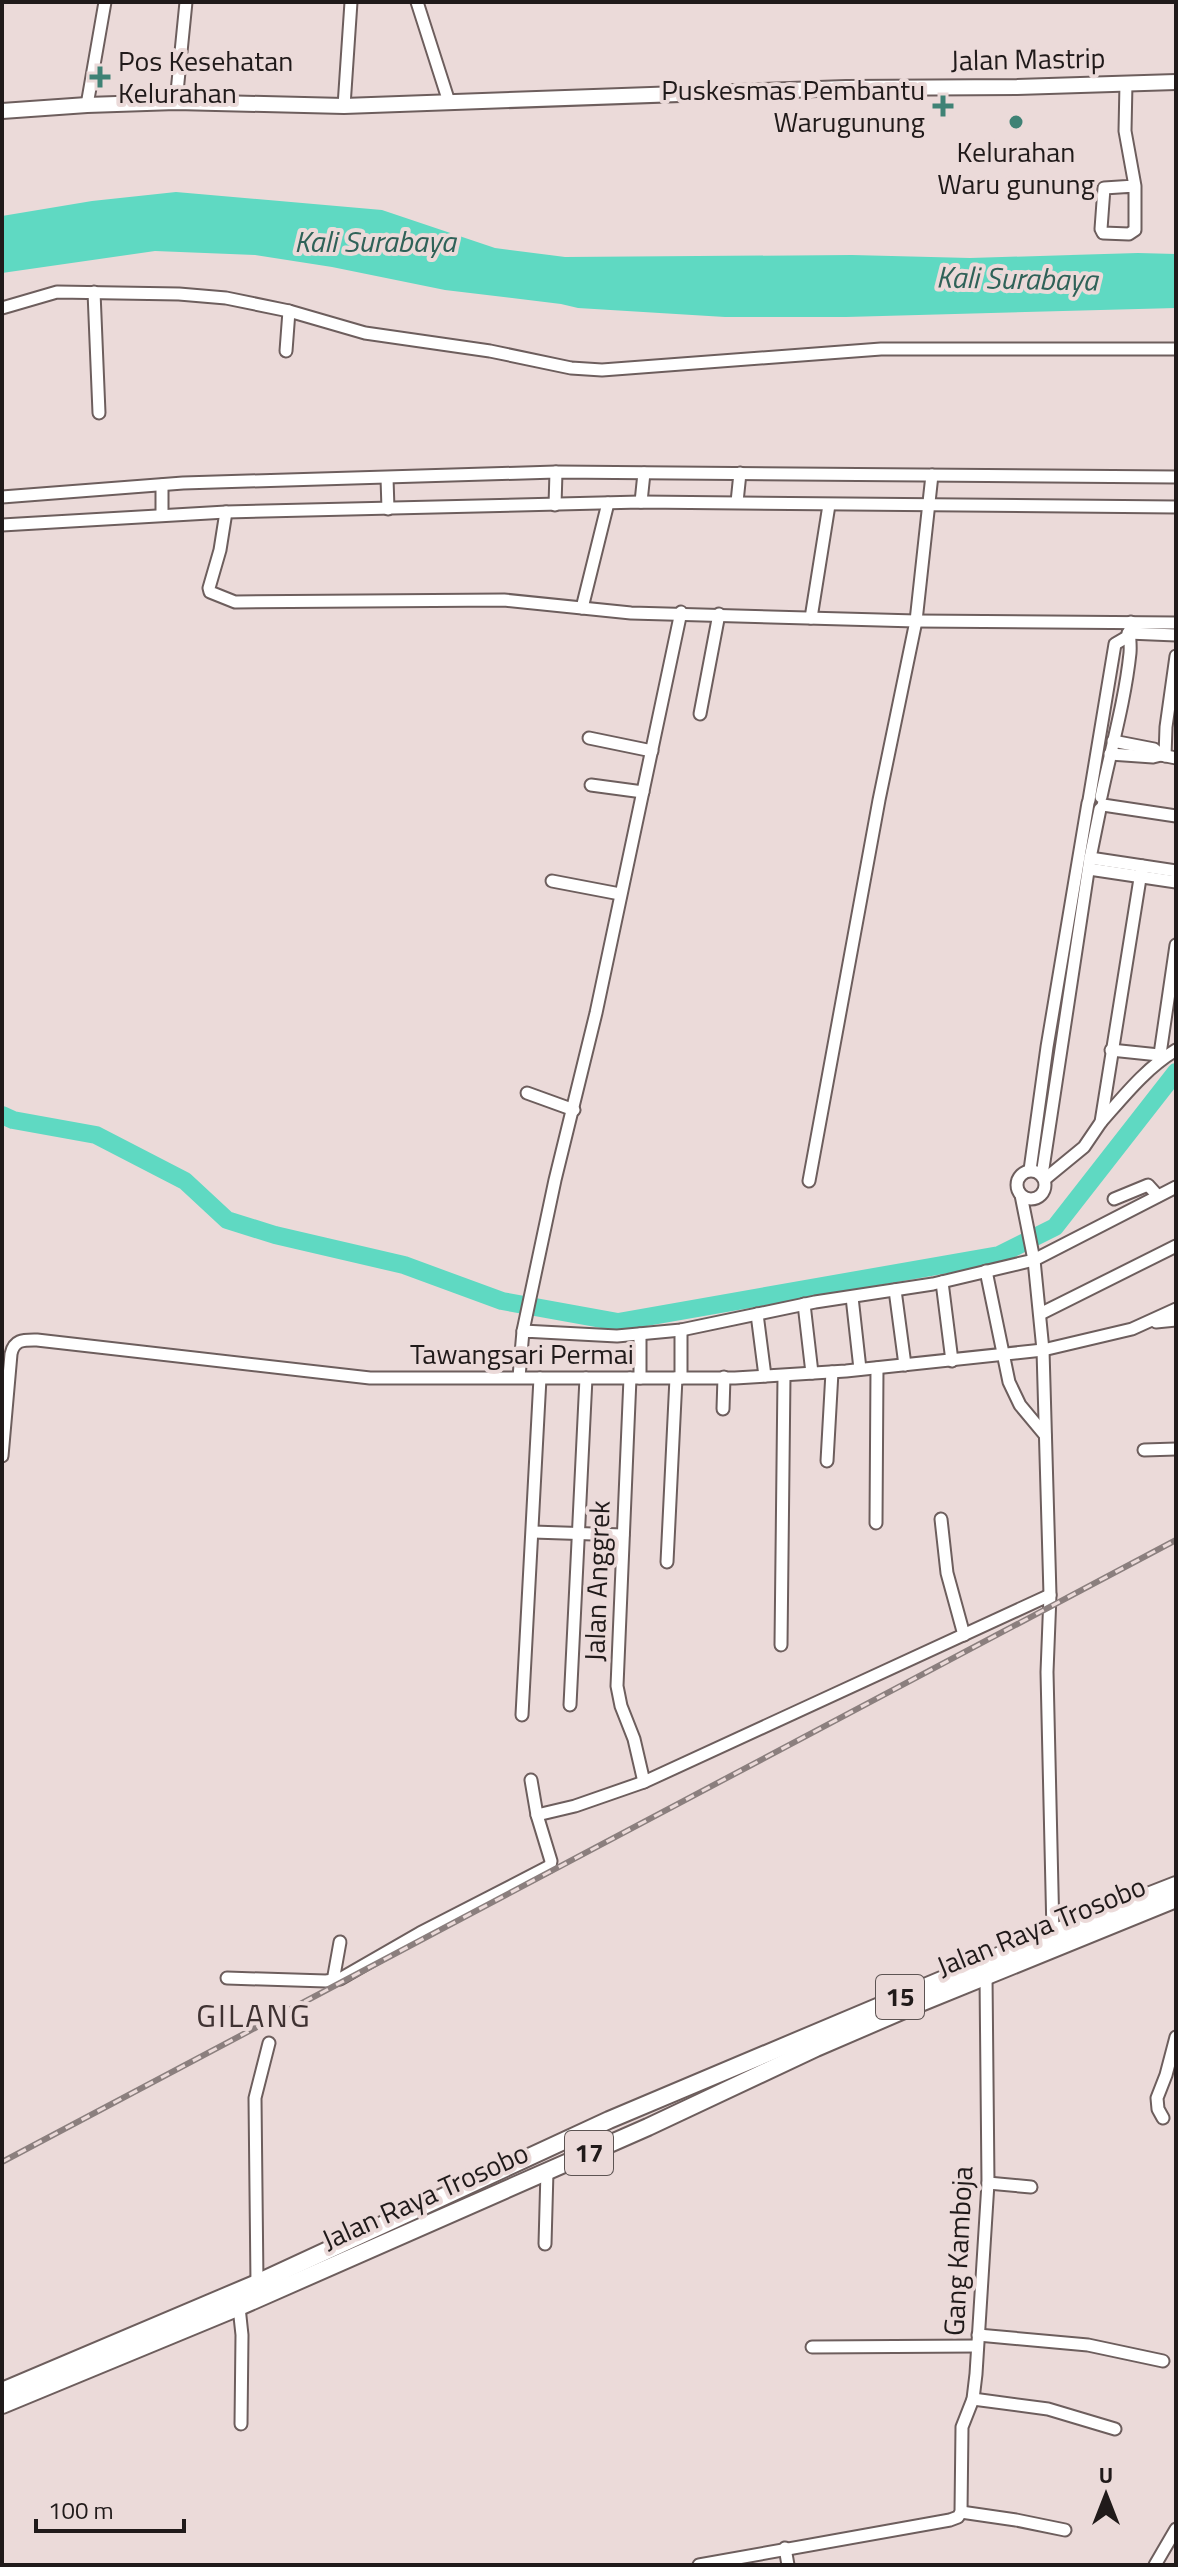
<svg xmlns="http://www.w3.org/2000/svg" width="1178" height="2567" font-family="'Titillium Web',sans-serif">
<rect width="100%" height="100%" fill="#ebdad9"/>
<path fill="#5fd9c2" d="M176,192L382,210L495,248L565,257L852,255L970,258L1138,253L1176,254V308L846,317H725L578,308L561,304L445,290L332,267L255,255L155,251L2,273V216L92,201Z"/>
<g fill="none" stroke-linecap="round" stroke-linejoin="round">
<path stroke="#5fd9c2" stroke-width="18" d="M2,1115L13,1120L96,1135L185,1181L227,1220L275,1235L404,1265L502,1301L618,1322L999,1255L1055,1227L1176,1072"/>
<defs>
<g id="minor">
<path d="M417,2L449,102"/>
<path d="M1126,83L1125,131L1135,186V230L1129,234L1103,233L1101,229L1104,188L1135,186"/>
<path d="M176,102L186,2"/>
<path d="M87,105L105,2"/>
<path d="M344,106L351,2"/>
<path d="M94,292L99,413"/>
<path d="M2,308L57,292L179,294L226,298L289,311L365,333L490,351L571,368L602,370L881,349H1176"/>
<path d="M286,351L289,311"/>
<path d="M387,478L388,509"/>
<path d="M162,485V515"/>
<path d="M2,497L183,483L556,472L1176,477"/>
<path d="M641,502L644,473"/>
<path d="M737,502L740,473"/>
<path d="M555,505L556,472"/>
<path d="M226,512L220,550L209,588L210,592L235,602L504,600L631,613L916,621L1176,623"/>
<path d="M2,525L226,512L641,502L1176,507"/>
<path d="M582,608L608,503"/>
<path d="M811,618L829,505"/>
<path d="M1128,633L1176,635"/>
<path d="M700,714L719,614"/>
<path d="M589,738L652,751"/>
<path d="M1113,741L1154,749L1161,755"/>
<path d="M1110,754L1153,757L1161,755L1176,758"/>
<path d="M1165,756L1166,727L1176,656"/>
<path d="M591,785L643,792"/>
<path d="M1101,797C1111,749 1125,701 1130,653C1131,641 1128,635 1131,622"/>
<path d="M1089,800L1115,644L1127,637"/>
<path d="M1103,805L1176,816"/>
<path d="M1090,858L1176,871"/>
<path d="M1089,869L1176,882"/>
<path d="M552,881L620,894"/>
<path d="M1111,1050L1159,1055"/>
<path d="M1159,1061L1176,945"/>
<path d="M527,1093L574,1110"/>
<path d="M1101,1122C1124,1096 1146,1068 1176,1050"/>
<path d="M1030,1170L1047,1047L1088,803"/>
<circle cx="1031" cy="1185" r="14"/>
<path d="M1042,1175L1090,858L1100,809"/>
<path d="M1045,1179L1084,1147L1101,1122L1142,866"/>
<path d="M809,1181L879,800L916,621L932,475"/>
<path d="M1021,1195L1034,1260L1043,1350L1050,1595L1047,1672L1053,1933"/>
<path d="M1114,1199L1148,1185L1158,1196"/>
<path d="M986,1271L1009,1382L1020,1405L1045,1435"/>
<path d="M942,1282L952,1361"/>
<path d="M895,1290L905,1365"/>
<path d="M852,1297L860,1369"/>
<path d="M804,1304L812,1373"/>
<path d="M757,1314L765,1376"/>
<path d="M1040,1314L1176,1246"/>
<path d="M1156,1322L1176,1320"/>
<path d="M681,1330V1378"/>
<path d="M523,1331L555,1180L596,1013L681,612"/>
<path d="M640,1334V1378"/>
<path d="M519,1377L523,1331L617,1336L681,1330L815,1302L933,1284L1034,1260L1176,1187"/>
<path d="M630,1378L617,1686L621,1706L634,1739L644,1782"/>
<path d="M723,1409L724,1377"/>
<path d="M1144,1450L1176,1449"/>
<path d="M2,1456L11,1354C14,1339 24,1340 37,1340L370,1378H735L846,1371L1043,1350L1132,1329L1176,1309"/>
<path d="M827,1461L832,1372"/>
<path d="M941,1519L947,1573L964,1635"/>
<path d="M876,1523L877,1368"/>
<path d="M533,1532L623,1535"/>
<path d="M667,1562L676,1378"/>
<path d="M781,1645L784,1376"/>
<path d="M570,1705L586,1378"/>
<path d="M522,1715L540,1378"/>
<path d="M537,1815L575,1806L644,1782L1050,1595"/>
<path d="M227,1978L326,1981L340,1979L420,1933L550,1866L551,1861L537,1815L531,1780"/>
<path d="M333,1981L340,1942"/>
<path d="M1163,2118L1158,2109L1157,2098L1166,2075L1176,2037"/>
<path d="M988,2183L1031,2187"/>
<path d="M545,2244L547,2171"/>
<path d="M257,2283L255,2098L269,2043"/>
<path d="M239,2307L242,2335L241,2424"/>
<path d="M978,2335L1088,2345L1163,2361"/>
<path d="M812,2347L977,2346"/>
<path d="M973,2399L1048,2409L1115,2429"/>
<path d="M961,2512L1016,2520L1065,2530"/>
<path d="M785,2548L788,2565"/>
<path d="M699,2565L950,2520L958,2517L961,2512L962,2427L973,2399L976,2374L988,2183L986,1976"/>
<path d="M1155,2565L1176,2529"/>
</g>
<path id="major" d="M2,111L87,105L176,102L344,106L846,88L1017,87L1176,82"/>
<g id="highway">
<path d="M2,2391L257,2283L609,2120L1053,1933L1176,1885"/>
<path d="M2,2405L239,2307L648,2127L816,2048L918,2004L1176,1899"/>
</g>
</defs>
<use href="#minor" stroke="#6d5e5d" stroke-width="15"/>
<use href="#major" stroke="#6d5e5d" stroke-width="18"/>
<use href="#highway" stroke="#6d5e5d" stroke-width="20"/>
<use href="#minor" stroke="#fff" stroke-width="11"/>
<use href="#major" stroke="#fff" stroke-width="14"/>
<use href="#highway" stroke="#fff" stroke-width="16"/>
<defs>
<path id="rail" d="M2,2162L1176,1540"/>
</defs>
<use href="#rail" stroke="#8b7f7e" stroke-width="6"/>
<use href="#rail" stroke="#ebdad9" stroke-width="3" stroke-dasharray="9" stroke-linecap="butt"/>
</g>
<g fill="#3f8275" stroke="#ebdad9" stroke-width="3">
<path d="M96 65h8v8h8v8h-8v8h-8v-8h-8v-8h8z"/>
<path d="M939 94h8v8h8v8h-8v8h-8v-8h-8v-8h8z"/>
<circle cx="1016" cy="122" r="8"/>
</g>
<g text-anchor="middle" stroke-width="8" stroke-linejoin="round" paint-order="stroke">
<g fill="#ebdad9" stroke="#5d5453" stroke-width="2">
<rect x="876" y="1975" width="48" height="44" rx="6"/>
<rect x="565" y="2131" width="48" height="44" rx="6"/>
</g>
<g font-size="26" font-weight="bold" fill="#201a1a">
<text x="900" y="2006">15</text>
<text x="589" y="2162">17</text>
</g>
<g font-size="28" fill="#201a1a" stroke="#ebdad9">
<text transform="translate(1028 59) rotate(-1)" y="10">Jalan Mastrip</text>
<text x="522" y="1364">Tawangsari Permai</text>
<text transform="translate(597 1581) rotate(-88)" y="10">Jalan Anggrek</text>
<text transform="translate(1041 1926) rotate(-22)" y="10">Jalan Raya Trosobo</text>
<text transform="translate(425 2196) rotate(-24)" y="10">Jalan Raya Trosobo</text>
<text transform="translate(958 2251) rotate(-87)" y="10">Gang Kamboja</text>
</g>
<g font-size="28" fill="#201a1a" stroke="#ebdad9" text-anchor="start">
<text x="118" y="71">Pos Kesehatan<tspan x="118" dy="32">Kelurahan</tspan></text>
<text x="925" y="100" text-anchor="end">Puskesmas Pembantu<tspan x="925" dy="32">Warugunung</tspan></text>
<text x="1016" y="162" text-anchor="middle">Kelurahan<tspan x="1016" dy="32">Waru gunung</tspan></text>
</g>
<g font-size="30" font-style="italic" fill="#2f6258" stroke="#ebdad9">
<text x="375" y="252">Kali Surabaya</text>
<text transform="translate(1017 279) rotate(1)" y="10">Kali Surabaya</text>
</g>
<g font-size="32" letter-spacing="2" fill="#3f3232" stroke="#ebdad9">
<text x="254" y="2027">GILANG</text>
</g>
</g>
<rect width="1178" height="2567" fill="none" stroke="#201a1a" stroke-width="8"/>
<g transform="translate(1106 2495)" stroke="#ebdad9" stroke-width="6" paint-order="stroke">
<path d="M0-6L14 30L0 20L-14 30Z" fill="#201a1a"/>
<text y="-12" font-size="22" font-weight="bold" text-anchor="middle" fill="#201a1a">U</text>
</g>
<path d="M36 2519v12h148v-12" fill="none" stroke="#201a1a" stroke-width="4"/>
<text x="48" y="2519" font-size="24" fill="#201a1a" stroke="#ebdad9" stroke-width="6" paint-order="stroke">100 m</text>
</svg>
